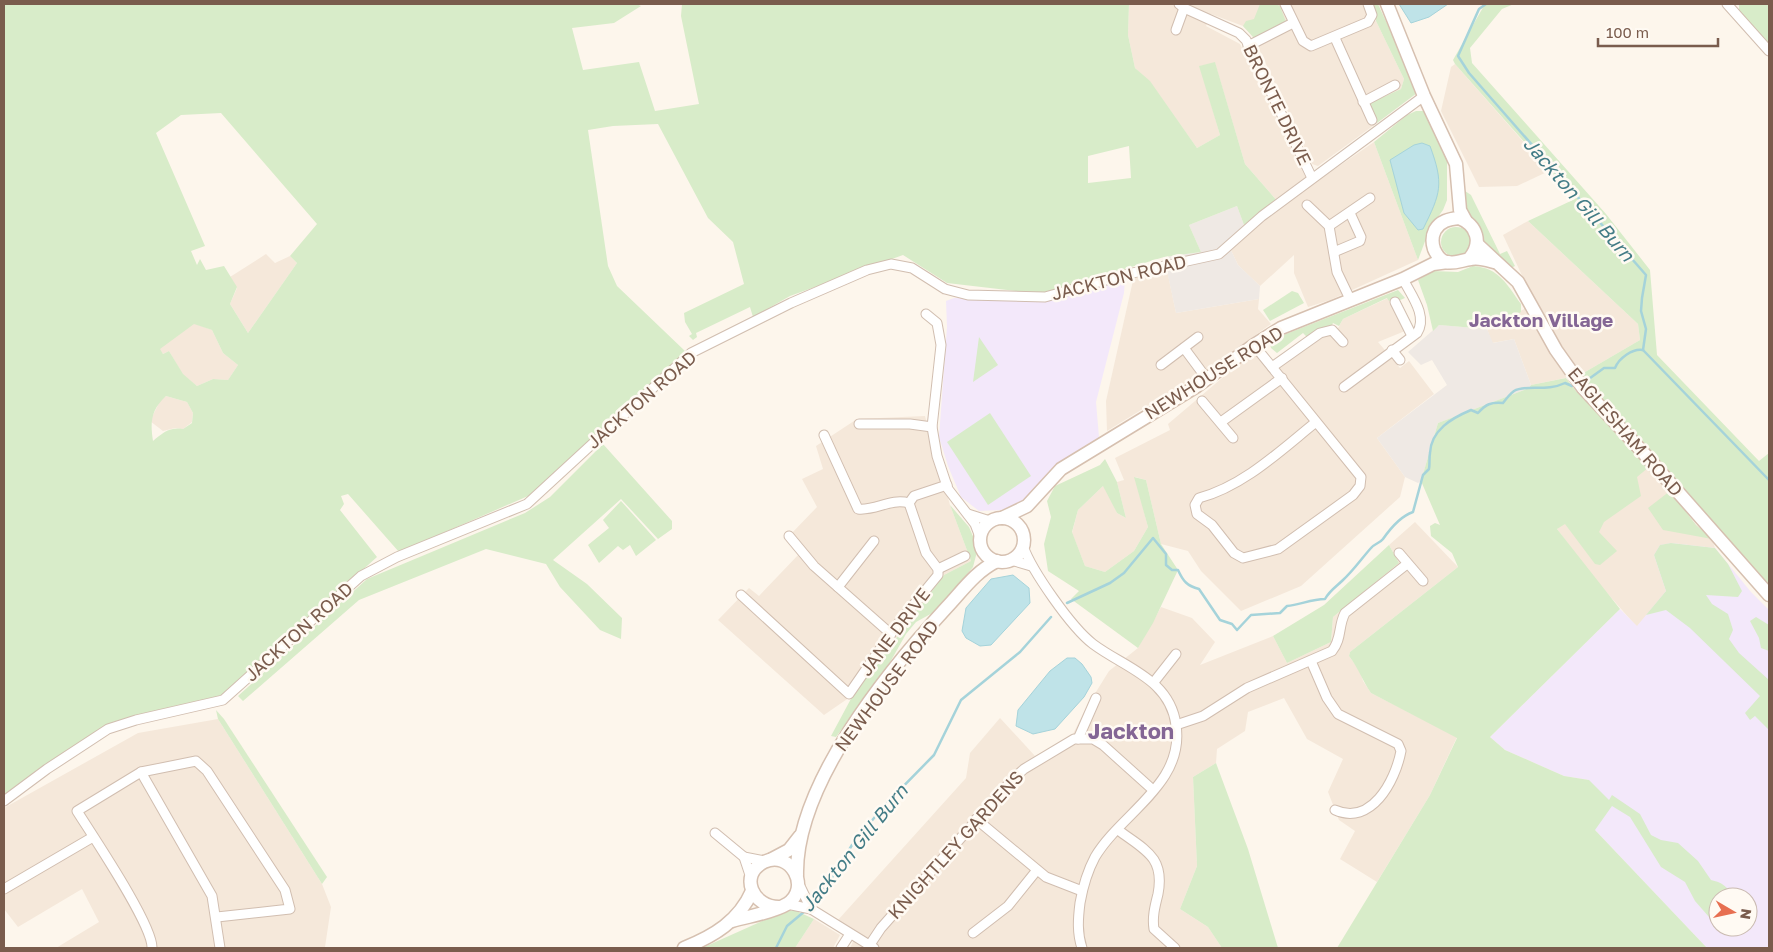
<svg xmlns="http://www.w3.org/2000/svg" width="1773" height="952" font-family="'Golos Text',sans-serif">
<rect width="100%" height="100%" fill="#fdf6ec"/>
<g fill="#f5e8da">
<path d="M1129,4H1362L1368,17L1376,21L1404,79L1401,89L1371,103L1377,123L1318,166L1312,164L1254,38L1243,26L1211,14L1206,26L1240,44L1306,178L1278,202L1245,164L1215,63L1200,66L1220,135L1197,148L1150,82L1135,68L1128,35Z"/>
<path d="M1455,64L1549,171L1517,186L1479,187L1441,111L1451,67Z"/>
<path d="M1374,142L1418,260L1330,300L1308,307L1294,273V255L1260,286L1238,265L1230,248L1278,208Z"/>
<path d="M1528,221L1638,324L1640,340L1580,375L1531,385L1514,339L1492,343L1487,329L1535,303L1503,235Z"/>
<path d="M266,254L275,263L290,256L297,263L248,333L230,304L237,288L230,277Z"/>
<path d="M1167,270L1176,313L1259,299L1258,309L1271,324L1209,368L1107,431L1106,401L1134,276Z"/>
<path d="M1388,298L1405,331L1378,342L1400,368L1409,361L1434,394L1377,438L1405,477L1400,497L1301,586L1241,611L1201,571L1188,551L1161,544L1146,480L1135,477L1148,527L1134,551L1105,572L1085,566L1072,533L1078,510L1104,485L1117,513L1126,518L1117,482L1124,480L1115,458L1170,430L1168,424L1255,350L1271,371L1325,336L1336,332L1343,319Z"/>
<path d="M194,323L212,330L223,353L238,365L228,380L213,379L197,386L183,375L169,351L163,354L159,349Z"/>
<path d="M166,396L187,402L193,413L192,422L183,429L175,428L163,431L150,421L160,401Z"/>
<path d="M925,416L950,505L971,561L944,575L853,695L824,715L718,620L749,588L759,596L800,553L789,536L817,507L802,479L823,469L816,446L857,419Z"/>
<path d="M1644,461L1696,525L1712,539L1715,548L1671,543L1654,555L1666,591L1637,627L1593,577L1557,529Z"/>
<path d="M1415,522L1458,567L1350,652L1349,656L1360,671L1363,681L1371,693L1457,737L1430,795L1377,882L1340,859L1355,831L1339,820L1328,792L1343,759L1307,739L1284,698L1248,712L1245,731L1217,749L1216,763L1193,777L1197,866L1180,909L1208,927L1222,948H850L857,933L838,920L966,778L970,753L1000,718L1035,756L1072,736L1086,708L1109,671L1138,648L1161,607L1192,618L1215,642L1200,665L1273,636L1287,663L1331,642L1333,617L1399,563L1389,545Z"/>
<path d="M218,719L322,884L331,907L325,947L56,948L99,922L82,889L18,927L4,909V808L138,733Z"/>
<path d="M814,919L840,935L833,948H795Z"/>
</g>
<g fill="#efe9e4">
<path d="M1237,206L1244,225L1231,238L1230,248L1238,265L1260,286L1259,299L1176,313L1164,257L1201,252L1189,225Z"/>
<path d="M1439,325L1487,329L1493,343L1514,339L1531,385L1529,388L1438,423L1421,481L1418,483L1405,477L1377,438L1447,385L1432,360L1421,365L1408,352Z"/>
</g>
<g fill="#f3e8fa" fill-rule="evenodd">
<path d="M1125,280L1124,293L1096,402L1099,437L1064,459L1020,503L1001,510L979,511L961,497L948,466L939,437L947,327L946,301L954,298L1039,301Z"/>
<path d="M1671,543L1715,548L1751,592L1769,610V948H1707L1595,830L1589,780L1564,776L1505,750L1490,737L1620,609L1637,626L1666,591L1654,555L1660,545ZM1718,897H1748V927H1718Z"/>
</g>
<g fill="#d8ecc9" fill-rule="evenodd">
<path d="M4,4H636L641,6L614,23L572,28L583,70L639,62L655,111L699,104L681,16L682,4H1129L1128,35L1135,68L1150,81L1197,148L1220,135L1199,66L1215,62L1245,164L1278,202L1244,225L1237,206L1189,225L1201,252L1164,257L1043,294L947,283L903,255L790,296L753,317L750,307L696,333L697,337L693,340L689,336L692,334L685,322L684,313L744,284L733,242L708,218L658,124L613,126L588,130L608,266L617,286L685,351L684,356L535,493L399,552L348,494L341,496L344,504L340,510L377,557L221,697L121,720L95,733L4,796ZM221,113L317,224L290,256L297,263L248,333L230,304L237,287L224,266L206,270L200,259L197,265L191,251L205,246L156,133L181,115ZM1129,146L1131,178L1088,183V156ZM194,324L212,330L223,353L238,365L228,380L213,379L197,386L183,374L169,351L163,354L160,349ZM166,396L187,402L193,413L192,423L183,429C169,427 163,433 153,441C150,422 151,410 166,396Z"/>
<path d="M1260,4H1275L1280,6L1286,22L1254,38L1243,26L1246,21L1254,19Z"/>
<path d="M1373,4H1378L1416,87L1417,93L1377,123L1370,103L1401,89L1404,79L1376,21V12Z"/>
<path d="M1485,4H1514L1502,9L1470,48L1472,63L1606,214L1650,270L1657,355L1759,461L1769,453V588L1580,375L1640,340L1638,324L1528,221L1575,199L1455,64L1453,60Z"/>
<path d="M1739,4H1769V46L1739,11Z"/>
<path d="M1416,111H1425L1447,159V200L1443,210L1430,228L1418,260L1374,142L1407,115Z"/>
<path d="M1465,191L1471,195L1500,254L1507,251L1515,266L1511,268C1484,245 1466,228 1465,191Z"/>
<circle cx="1456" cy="242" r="15"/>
<path d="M1473,266C1500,268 1507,285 1521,304V312L1487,329L1439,325L1433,331L1427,305L1418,280L1433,271L1458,272Z"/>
<path d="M1398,290L1405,298L1398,301L1397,298L1389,301L1387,298L1343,319L1339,326L1333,323L1331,327L1308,338L1303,333L1277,353L1271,348L1270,343L1286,334Z"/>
<path d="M1292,291L1298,293L1304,303L1270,321L1263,310Z"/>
<path d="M979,337L998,365L973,382Z"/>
<path d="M1566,378L1576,391L1649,467L1637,477L1641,496L1604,522L1599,532L1617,551L1600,565L1595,564L1565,524L1557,529L1620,609L1490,737L1505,750L1564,776L1589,780L1609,800L1612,795L1640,814L1651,835L1661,840L1678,843L1698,861L1711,880C1721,882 1729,887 1732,897H1718V926L1716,925L1695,901L1685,882L1661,867L1630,817L1612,806L1595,830L1707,948H1337L1430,795L1457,738L1371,693C1362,680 1359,669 1349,656L1350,652L1458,567L1452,553L1431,536L1430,526L1435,523L1440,525L1421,481L1438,423L1529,388L1531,385Z"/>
<path d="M990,413L1031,476L988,505L947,442Z"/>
<path d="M603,444L672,521V529L658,539L621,499L553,560L587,584L622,618L621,639L600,630L560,587L546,564L486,549L359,600L243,701L238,696L367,579L525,513L550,497Z"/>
<path d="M1105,459L1117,482L1126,518L1117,513L1103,486L1078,510L1072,532L1085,566L1105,572L1134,551L1148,527L1134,477L1146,480L1161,544L1178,570L1153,623L1138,648L1071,599L1079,591L1048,571L1044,544L1051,517L1047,501L1055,486L1100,465Z"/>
<path d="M1670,491L1696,525L1712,539L1663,530L1648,508Z"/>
<path d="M621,501L656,540L636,556L630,545L623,550L618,546L599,563L588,545L609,528L603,520Z"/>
<path d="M950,505L969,527L978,548L973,567L936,611L916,622L906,634L889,664L836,737L831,736L853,695L944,575L971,561Z"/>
<path d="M1671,543L1715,548L1728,564L1742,591L1738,597L1706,595L1712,604L1728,614L1733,630L1729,639L1739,653L1769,680V730L1755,716L1750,720L1745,713L1760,696L1690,628L1666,610L1646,615L1666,591L1654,555L1660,545Z"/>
<path d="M1389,545L1399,563L1333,617L1331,642L1287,663L1273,636L1324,605Z"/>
<path d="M1756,617L1769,625V651L1761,648L1759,638L1750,621Z"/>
<path d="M216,710L224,719L327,877L322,884L218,719Z"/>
<path d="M1216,763L1248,849L1278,948H1222L1208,927L1180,909L1197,866L1193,777Z"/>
<path d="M794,910L814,919L795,948H702L778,914Z"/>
</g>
<g fill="#bfe3e8" stroke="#a5d3da">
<path d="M1399,4H1448L1429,17L1411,23Z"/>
<path d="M1422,143L1430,146C1444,184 1441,193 1423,229L1418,230L1404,213L1390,160L1414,145Z"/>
<path d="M1013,575L1029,588L1030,603L991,645L980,646L966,638L962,631L966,608L991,579Z"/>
<path d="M1067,658H1075L1082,664L1091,677L1092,683L1084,697L1055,729L1033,734L1016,726L1018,710L1050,671Z"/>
</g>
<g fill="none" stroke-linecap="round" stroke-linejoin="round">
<g stroke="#a5d3da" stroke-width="2.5">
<path d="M1486,4L1479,9L1458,56L1469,73L1646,275L1642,298L1641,311L1646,329L1643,350"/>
<path d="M1643,350L1769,480"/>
<path d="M1586,381L1604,368H1615C1619,358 1633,348 1643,350"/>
<path d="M1067,603L1110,583L1124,573L1153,538L1166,554V565L1172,570H1178C1183,581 1187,586 1199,589L1220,620L1232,624L1237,630L1251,615L1280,613L1287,606C1300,605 1311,599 1325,599C1330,590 1336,587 1343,580C1353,571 1362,558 1371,548C1374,544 1380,543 1383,539C1390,529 1401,516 1413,512L1423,475L1429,469C1430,463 1429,458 1430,453C1431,430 1452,418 1471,410L1478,413C1486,404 1491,402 1503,403C1506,399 1510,394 1514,391C1525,384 1547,392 1565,383L1572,386"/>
<path d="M811,906L830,881L852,845L883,807L934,755L961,700L1020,652L1051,617"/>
<path d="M776,948L787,926L805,911"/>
</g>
<defs>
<g id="street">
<path d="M1179,4L1184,8L1239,33L1246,40L1312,178"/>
<path d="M1285,4L1303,41L1311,46L1368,22L1372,15L1368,4"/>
<path d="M1727,4L1769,51"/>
<path d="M1176,30L1184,8"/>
<path d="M1335,38L1372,120"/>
<path d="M1248,46L1293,23"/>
<path d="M1363,102L1395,85"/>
<path d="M1307,205L1329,226L1337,272L1350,299"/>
<path d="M1329,226L1370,198"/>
<path d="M1334,252L1360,241L1361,237L1350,213"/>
<path d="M1395,302L1412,336"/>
<path d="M926,314L937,323L941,345L932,427L937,456L948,489L975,524L980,537"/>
<path d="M1254,345L1361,477L1360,486L1353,495L1278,549L1243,558L1234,553L1212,525L1197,514L1195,505L1199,498C1244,486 1281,450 1316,422"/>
<path d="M1184,348L1207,379"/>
<path d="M1392,350L1400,360"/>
<path d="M1161,365L1198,337"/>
<path d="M1272,367L1320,333L1332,330L1343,342"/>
<path d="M1344,387L1417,333C1428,316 1411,295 1403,279"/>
<path d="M1202,401L1233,438"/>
<path d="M1221,422L1282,378"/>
<path d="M859,424H910L932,427"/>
<path d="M824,435L858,509C876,511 890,498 909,503"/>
<path d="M968,514L990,521"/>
<path d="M789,536L814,566L891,634"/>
<path d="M1023,546C1032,571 1071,627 1093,644C1125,668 1170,679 1176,725C1185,784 1121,813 1095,857C1087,872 1083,886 1080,903C1078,919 1077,933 1082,948"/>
<path d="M1399,553L1423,581"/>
<path d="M1011,560L1031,566"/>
<path d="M938,569L965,556"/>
<path d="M838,587L874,541"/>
<path d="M741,595L849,694L896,626L938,575V569L926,553L909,503L914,496L947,485"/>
<path d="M1311,661L1327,698L1338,714L1398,744L1401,751C1395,782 1371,826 1335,810"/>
<path d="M1154,682L1176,654"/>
<path d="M1176,725L1203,716L1247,688L1332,651C1342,639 1338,626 1345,613L1407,564"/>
<path d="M1078,739L1096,698"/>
<path d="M141,772L212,896L220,948"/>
<path d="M4,801L47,769L108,729L136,720L223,700L361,576L397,557L527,504L691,353L791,303L867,270L891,264L912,268L945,289L968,295L1045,297L1128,274L1219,254L1262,216L1424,96"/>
<path d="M976,819L1046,877L1082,891"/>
<path d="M1118,830C1145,850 1165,857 1158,894C1155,906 1152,917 1154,929L1175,948"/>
<path d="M715,833L744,857L751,878"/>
<path d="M744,857L765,861"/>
<path d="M799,884L811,909L874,948"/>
<path d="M4,889L93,837"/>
<path d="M787,904L811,909"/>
<path d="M973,933L1008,906L1037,870"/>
<path d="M869,946L881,928L1013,779L1024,769L1074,739H1093L1103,745L1153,790"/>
<path d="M152,948C153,925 92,835 77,811L141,772L196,761L207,771L285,890L290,909L217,917"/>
<path d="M841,948L850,934"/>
</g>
<g id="secondary">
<path d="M1387,4L1424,96L1456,164L1460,210L1466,221"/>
<path d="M1477,244L1518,282L1556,350L1583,388L1640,449L1769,595"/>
<path d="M1469,259C1483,243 1477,225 1459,218C1449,219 1440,221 1435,230C1432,236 1432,243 1434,249C1443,270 1456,261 1471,259C1478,257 1487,260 1494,262"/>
<path d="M1002,518L1027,506L1061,469L1197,386L1254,345L1281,328L1403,279L1433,264L1448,262"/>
<circle cx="1002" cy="540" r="22"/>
<path d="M772,859L789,850L800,836"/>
<path d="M797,875C795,785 888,671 947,607C963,590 975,572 997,561"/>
<path d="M732,921C749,916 772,913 787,904C812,888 790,849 764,862C738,875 753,908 780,907"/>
<path d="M684,948C714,936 739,921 752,891"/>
</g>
</defs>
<use href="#street" stroke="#d1beb0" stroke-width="11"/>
<use href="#secondary" stroke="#d6c0b0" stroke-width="15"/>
<use href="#street" stroke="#fff" stroke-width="9"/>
<use href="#secondary" stroke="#fff" stroke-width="12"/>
</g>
<g text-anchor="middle" stroke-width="5" stroke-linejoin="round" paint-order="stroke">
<g font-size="18" fill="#7a5c4d" stroke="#fffaf3">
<text transform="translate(1277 105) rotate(64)" y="6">BRONTE DRIVE</text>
<text transform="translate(1119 278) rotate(-14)" y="6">JACKTON ROAD</text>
<text transform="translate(1214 373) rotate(-32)" y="6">NEWHOUSE ROAD</text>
<text transform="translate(642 400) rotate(-41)" y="6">JACKTON ROAD</text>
<text transform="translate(1625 432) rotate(49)" y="6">EAGLESHAM ROAD</text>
<text transform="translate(299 632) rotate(-42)" y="6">JACKTON ROAD</text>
<text transform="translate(895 632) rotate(-53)" y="6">JANE DRIVE</text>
<text transform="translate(887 686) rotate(-53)" y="6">NEWHOUSE ROAD</text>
<text transform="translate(956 845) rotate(-48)" y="6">KNIGHTLEY GARDENS</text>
</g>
<g font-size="19" font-style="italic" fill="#437c86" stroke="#fffaf3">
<text transform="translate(1579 199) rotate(49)" y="7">Jackton Gill Burn</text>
<text transform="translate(854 848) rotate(-51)" y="7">Jackton Gill Burn</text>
</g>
<g font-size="19" font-weight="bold" fill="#846695" stroke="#fffaf3">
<text x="1541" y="327">Jackton Village</text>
</g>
<g font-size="22" font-weight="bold" fill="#846695" stroke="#fffaf3">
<text x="1131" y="739">Jackton</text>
</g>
</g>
<rect width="1773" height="952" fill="none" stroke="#7a5c4d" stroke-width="10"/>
<g transform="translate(1733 912) rotate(99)"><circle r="24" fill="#fffaf3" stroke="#cabbb1"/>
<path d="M0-4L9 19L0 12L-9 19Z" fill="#e76f51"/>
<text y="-8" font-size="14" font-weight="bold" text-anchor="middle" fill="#7a5c4d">N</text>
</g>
<path d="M1598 38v8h120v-8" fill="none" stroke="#7a5c4d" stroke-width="2.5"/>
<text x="1606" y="38" font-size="15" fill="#7a5c4d" stroke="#fffaf3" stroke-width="4" paint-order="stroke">100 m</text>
</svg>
